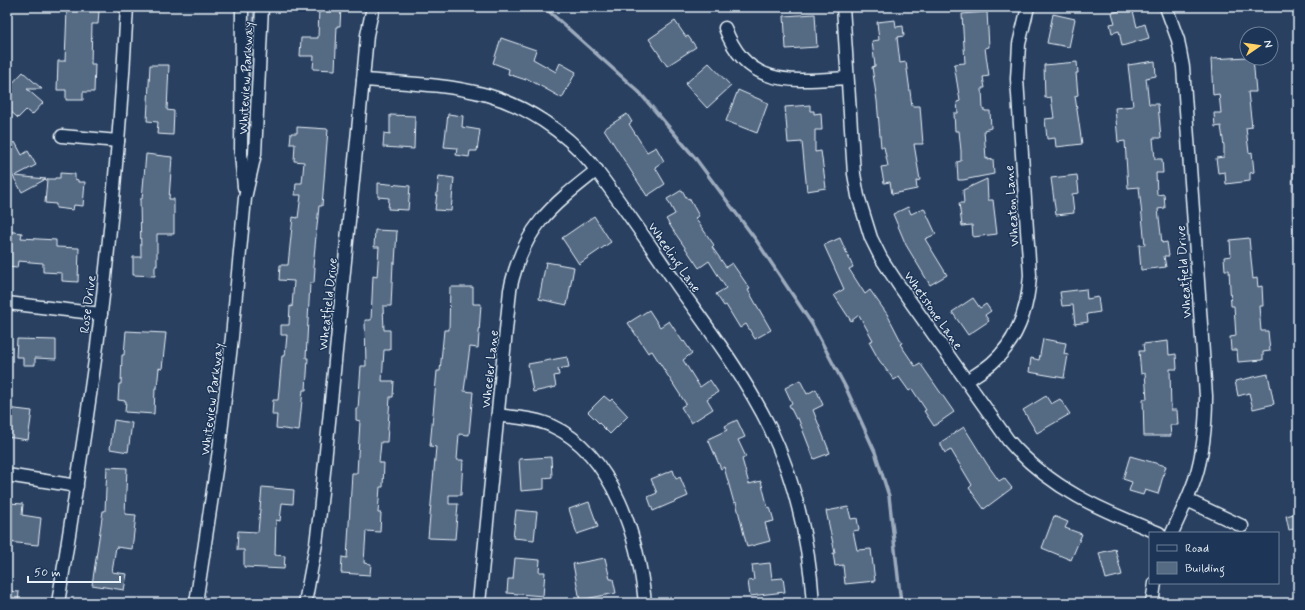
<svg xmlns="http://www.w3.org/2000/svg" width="1305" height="610" font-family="Mynerve,sans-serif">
<rect width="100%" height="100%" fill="#294061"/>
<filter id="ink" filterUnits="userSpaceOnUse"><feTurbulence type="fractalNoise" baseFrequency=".025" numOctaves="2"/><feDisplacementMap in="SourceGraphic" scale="8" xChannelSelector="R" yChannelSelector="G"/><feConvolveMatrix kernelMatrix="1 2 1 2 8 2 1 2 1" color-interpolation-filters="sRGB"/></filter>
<g filter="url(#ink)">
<g fill="#415774" stroke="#94a4b6">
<path d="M246,7H254L245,145Z"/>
<path d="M1298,104V298C1290,234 1290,168 1298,104Z"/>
</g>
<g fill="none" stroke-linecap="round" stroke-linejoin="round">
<path stroke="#9dabbd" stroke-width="3.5" d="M544,7L639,92L696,159L756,240L812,324L846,388L875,452L889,496L901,603"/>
</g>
<g fill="#556a83" stroke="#e8f1f8">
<path d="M319,7H341L340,26H337L335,70L313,69L314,56H300L301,38H318Z"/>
<path d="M1132,7L1137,27L1145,24L1149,38L1122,46L1119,31L1112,33L1110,24L1115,23L1112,13Z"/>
<path d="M67,9L99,11L98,24H92L91,64H95L94,92H83V100H66V90H57L58,61H65Z"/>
<path d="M987,12L989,47L985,48L989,76L983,77L985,88H982L983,110H985V111H990L991,128L984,130L986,159L988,158V160L993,159L994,174L963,180H958L957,162L961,161V151L959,131H955L954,113H958L957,102L960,101L954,64L965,63L962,14Z"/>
<path d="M815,14L817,47L786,49L784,16Z"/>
<path d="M1053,14L1075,19L1069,47L1047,43Z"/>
<path d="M895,20L896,27L903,26L904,36L897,37L900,63L906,62L912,106H920L923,144H914L920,180L916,181L917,189L892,194L890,182L884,183L881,167L888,166L884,147H881L877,101L872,67L875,66L872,41L879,40L877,22Z"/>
<path d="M675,21L686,37L688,36L696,47L667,66L649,39Z"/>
<path d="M501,38L536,50L533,59L556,72L560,63L576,72L562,98L526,78V80L508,74L509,69L493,63Z"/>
<path d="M1247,57V58H1253L1256,92H1248L1252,127L1246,128L1249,153L1252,152L1254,172L1250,173V181L1226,184L1225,172L1218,173L1216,158L1224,157V146L1221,126L1215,127L1214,113H1221L1219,94L1213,95L1211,59Z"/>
<path d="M1155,61L1156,76L1146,78L1149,104H1158L1161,138H1153L1155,159H1162L1163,173H1156L1157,195L1164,194L1165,208L1158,209L1162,243L1167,242L1169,256H1164L1166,267L1141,270L1139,245H1145L1139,187L1128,188L1125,141L1118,142L1115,108L1133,106L1128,65Z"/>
<path d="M1077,62L1078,73H1076L1078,95L1075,96L1082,144L1056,147L1055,138L1047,139L1045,119L1054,118L1051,97L1045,98L1044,65Z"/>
<path d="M709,63L731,86L707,108L685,84Z"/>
<path d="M150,65H169L167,110L174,111L173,135L157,134L158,122L147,121Z"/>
<path d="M23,72L42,89H27L43,103L32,115L26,110L18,118L7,108V89Z"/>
<path d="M738,90L768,103L757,133L726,121Z"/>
<path d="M810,105V111H814V114L821,113L822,130H815V152L821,151L826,188L807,191L802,142L788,143L785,107Z"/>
<path d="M448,114L463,116L462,127L480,130L477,151H470L469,157L456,155L457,148L444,147Z"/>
<path d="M627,114L632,122L629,124L647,152L656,147L664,161L655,167L665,184L647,196L604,129Z"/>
<path d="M390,115L415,116L414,149L383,147L384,133L390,134Z"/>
<path d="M297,127L328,129L322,206H319L313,267H315L314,283H310L306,358H308L306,390H303L299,431L276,428L277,415H272L273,400H278L282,356H285L287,335H281V325H289L290,306L292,307L294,281L279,280L280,265H288L293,217L298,218L301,195H295L296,183H302L304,162L294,161L295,144H290L291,133H297Z"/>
<path d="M15,142L22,155L28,151L36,165L15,176L46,179L22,192L7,166V146Z"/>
<path d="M146,154L172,157L169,199H174V234H157V266H155V276L133,275V257H141L140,199H142Z"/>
<path d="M60,173L75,174V179L78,180V182H85L83,206L74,205L73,210L56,208V204L45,203L47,179H55V178H60Z"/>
<path d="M1077,175L1079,193L1072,194L1074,213L1056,215L1051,178Z"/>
<path d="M439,176L454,178L451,211L435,210Z"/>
<path d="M987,179L988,200H993L997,234L973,237L972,225L962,226L959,203H964L963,190Z"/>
<path d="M378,183L410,186L408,210L388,209L389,198L378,197Z"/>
<path d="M682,190L687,199L689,198L699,216L695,218L714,245L712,247L726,267L732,263L750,289L748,290L771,330L755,339L746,324L740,328L726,305L724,306L716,294L726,288L709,261L699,268L673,230L666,219L675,214L667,199Z"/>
<path d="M908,207L911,214L924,208L936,234L925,239L947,275L930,285L906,245L893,214Z"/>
<path d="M594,216L611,242L579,264L562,238Z"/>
<path d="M375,230L397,231L395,263H393L391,306H383L384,330H390V350H384L382,381H394L393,397H390L387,442H381L379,463H384L383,487H380L378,513H381L380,532L366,531L364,563L371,564L370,575L341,573L342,557L347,558L352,473H357L360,421L356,420V409H358L361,366H366L365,320H371L373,276L377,277L379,247H374Z"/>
<path d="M7,231L22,233L21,238L56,240V247L79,248L78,282L62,281V273L43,272V263L18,261L17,268L7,267Z"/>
<path d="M840,238L853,267L849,269L865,294L870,290L887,314L902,343L900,344L915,366L920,363L954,412L934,426L924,411L926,410L912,389L909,391L899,377L894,380L879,360L869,342L873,340L859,315L851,321L834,295L844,289L824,245Z"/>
<path d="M1249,238L1253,279L1257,278L1258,287L1262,286L1263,306H1259L1261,331H1268L1270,351L1263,352V360L1238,362L1237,350H1231L1230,337L1236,336L1234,306H1231L1229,270H1225L1224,257L1231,256L1230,240Z"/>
<path d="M546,262L574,267L567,305L539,299Z"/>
<path d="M450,287H473V304H481L478,348L470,347L464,391L473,392L469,435L459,434L457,460H463L461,495H449V504H458L455,539L428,538L436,447L430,446L437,371H440L444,330H449Z"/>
<path d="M1086,289L1087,299L1098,297L1100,312L1087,314L1088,322L1075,324L1073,305L1062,306L1060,292Z"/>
<path d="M973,298L980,308L986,304L991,311L985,315L989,321L968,335L952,312Z"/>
<path d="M649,310L660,327L669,321L683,342L684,341L692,353L683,360L700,387L710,380L718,392L707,399L713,409L691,423L681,407L686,404L652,351L648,353L628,323Z"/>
<path d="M126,331L166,333L162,369L159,368L157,388H155L154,414L125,412L126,401L118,400L119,384H121L122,355H124Z"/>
<path d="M17,339L56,340V359L35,358V365H23V357H16Z"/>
<path d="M1043,339L1066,343L1064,354L1068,355L1064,378L1029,372L1031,358L1039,360Z"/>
<path d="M1168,341L1169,355L1176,354L1177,369H1170L1171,410H1177L1178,425H1170L1171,436H1144L1143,399H1147L1145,373L1141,374L1139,351H1144L1143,344Z"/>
<path d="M567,357L569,367L558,369L559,375L554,376L556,387L533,392L528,364Z"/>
<path d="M1268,374L1274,404L1253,409L1249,393L1238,396L1235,381Z"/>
<path d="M800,380L807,394L816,389L823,405L813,410L830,453L814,459L798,418L796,419L789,405L792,403L785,388Z"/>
<path d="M604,396L610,401L612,399L628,416L610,434L588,412Z"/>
<path d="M1046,396L1051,404L1060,399L1070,414L1037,433L1023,410Z"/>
<path d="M7,408L32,411L28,440L7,437Z"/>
<path d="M114,420L132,423L128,452L110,449Z"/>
<path d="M737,420L745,437L738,440L746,457L742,459L749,484L761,481L768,508L770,507L774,521L765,523L770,541L747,547L736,502L734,503L724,467L721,469L708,439L727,430L725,426Z"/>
<path d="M964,427L987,464L999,481L1004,478L1012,488L984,509L969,488L972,485L951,450L945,453L941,445V442Z"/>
<path d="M1130,456L1166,466L1158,494L1145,490L1143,495L1129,491L1132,482L1123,479Z"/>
<path d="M551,457L552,477L544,478V489L521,491L519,459Z"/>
<path d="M107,467L127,468L125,514L136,515L132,549L116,547L112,572L127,574L124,590L92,585L103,511H105Z"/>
<path d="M673,470L676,479L680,477L688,496L653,511L648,497L657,493L651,479Z"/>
<path d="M262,487L294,490L293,504L282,503L280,521L276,520L275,555L285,556L284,569L244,567V550H237L238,531L258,532Z"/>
<path d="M589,502L598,527L577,534L569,509Z"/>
<path d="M9,503L23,504L22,515L41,518L38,545L7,542Z"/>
<path d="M848,507L851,519L857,518L859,530L853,531L857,550L871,549L875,581L845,584L843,565L835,566L833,553H835L826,511Z"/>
<path d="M516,510L537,512L534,540L513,538Z"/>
<path d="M1298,513V528L1289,530L1286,516Z"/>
<path d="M1054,516L1068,522L1065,528L1082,534L1071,560L1042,548Z"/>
<path d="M1115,549L1122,575L1106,579L1099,553Z"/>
<path d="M515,558L540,560L539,572H545L543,596L507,593L508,579H513Z"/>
<path d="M605,558L610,579H613L616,593L580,600L573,564Z"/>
<path d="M770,563L772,579L783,578L785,592L750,596L748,581L754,580L752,565Z"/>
<path d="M9,591L19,592L18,603H7Z"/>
</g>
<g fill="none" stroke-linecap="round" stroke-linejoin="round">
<defs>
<g id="minor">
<path d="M242,7L241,154L244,187"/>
<path d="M843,7L854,174L858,196L871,238L881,258L898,284L1008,440C1050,489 1101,510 1159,533"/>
<path d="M1166,7L1178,40L1183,67L1206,396C1206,424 1204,451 1195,479C1189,497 1180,515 1172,533"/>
<path d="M725,28C747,89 794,81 847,78"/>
<path d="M363,80C404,83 447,84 487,95C526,106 564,131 590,162C621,202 649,244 678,286C710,331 745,377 770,428C796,483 809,542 813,603"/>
<path d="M62,136L118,141"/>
<path d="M7,303L101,314"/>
<path d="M967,381C975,375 984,370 992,363C1018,340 1028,309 1030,275L1017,79L1019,44L1028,7"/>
<path d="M498,415C516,418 536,418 552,426C614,454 639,541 645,603"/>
<path d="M7,475L77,486"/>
<path d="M1187,500L1242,526"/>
<path d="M58,603C72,518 85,432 97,346C111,234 121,120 127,7"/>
<path d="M196,603L219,450L232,337L245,198L255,154L262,7"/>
<path d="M305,603L316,544L320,512L363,80L367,35L373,7"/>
<path d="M479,603L510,290C523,228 550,207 597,170"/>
<path d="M1152,603L1155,583"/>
</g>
</defs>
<use href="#minor" stroke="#e8f1f8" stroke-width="15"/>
<use href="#minor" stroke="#1d3557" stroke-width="12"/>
</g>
</g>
<g text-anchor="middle" stroke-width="3" stroke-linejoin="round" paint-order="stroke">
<g font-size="13" fill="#e8f1f8" stroke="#1d3557">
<text transform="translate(245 78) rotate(-87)" y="5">Whiteview Parkway</text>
<text transform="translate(1011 206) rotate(-94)" y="5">Wheaton Lane</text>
<text transform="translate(675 257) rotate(55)" y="5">Wheeling Lane</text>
<text transform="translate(1183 272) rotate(-94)" y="5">Wheatfield Drive</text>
<text transform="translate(87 304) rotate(-83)" y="5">Rose Drive</text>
<text transform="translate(327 304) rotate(-84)" y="5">Wheatfield Drive</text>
<text transform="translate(934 310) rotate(55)" y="5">Whetstone Lane</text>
<text transform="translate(489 369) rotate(-84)" y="5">Wheeler Lane</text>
<text transform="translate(211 399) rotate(-83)" y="5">Whiteview Parkway</text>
</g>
</g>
<rect width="1305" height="610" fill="none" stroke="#1d3557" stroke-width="24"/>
<rect x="12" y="12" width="1281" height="586" fill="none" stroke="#e8f1f8" stroke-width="1.5" filter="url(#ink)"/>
<rect x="1149" y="532" width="130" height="52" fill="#1d3557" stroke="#6e8097"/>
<rect x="1157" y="545" width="20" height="6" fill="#1d3557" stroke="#6e8097"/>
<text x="1185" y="552" font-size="12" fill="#e8f1f8">Road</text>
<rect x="1157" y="562" width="20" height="12" fill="#556a83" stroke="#6e8097"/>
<text x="1185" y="572" font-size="12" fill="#e8f1f8">Building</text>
<g transform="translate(1259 46) rotate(77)"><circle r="19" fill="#1d3557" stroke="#6e8097"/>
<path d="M0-3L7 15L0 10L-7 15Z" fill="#ffd166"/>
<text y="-6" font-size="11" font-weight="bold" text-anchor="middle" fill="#e8f1f8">N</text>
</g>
<path d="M28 576v6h92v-6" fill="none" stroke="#e8f1f8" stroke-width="2"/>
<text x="34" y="576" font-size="12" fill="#e8f1f8" stroke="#1d3557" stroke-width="3" paint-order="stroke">50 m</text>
</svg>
